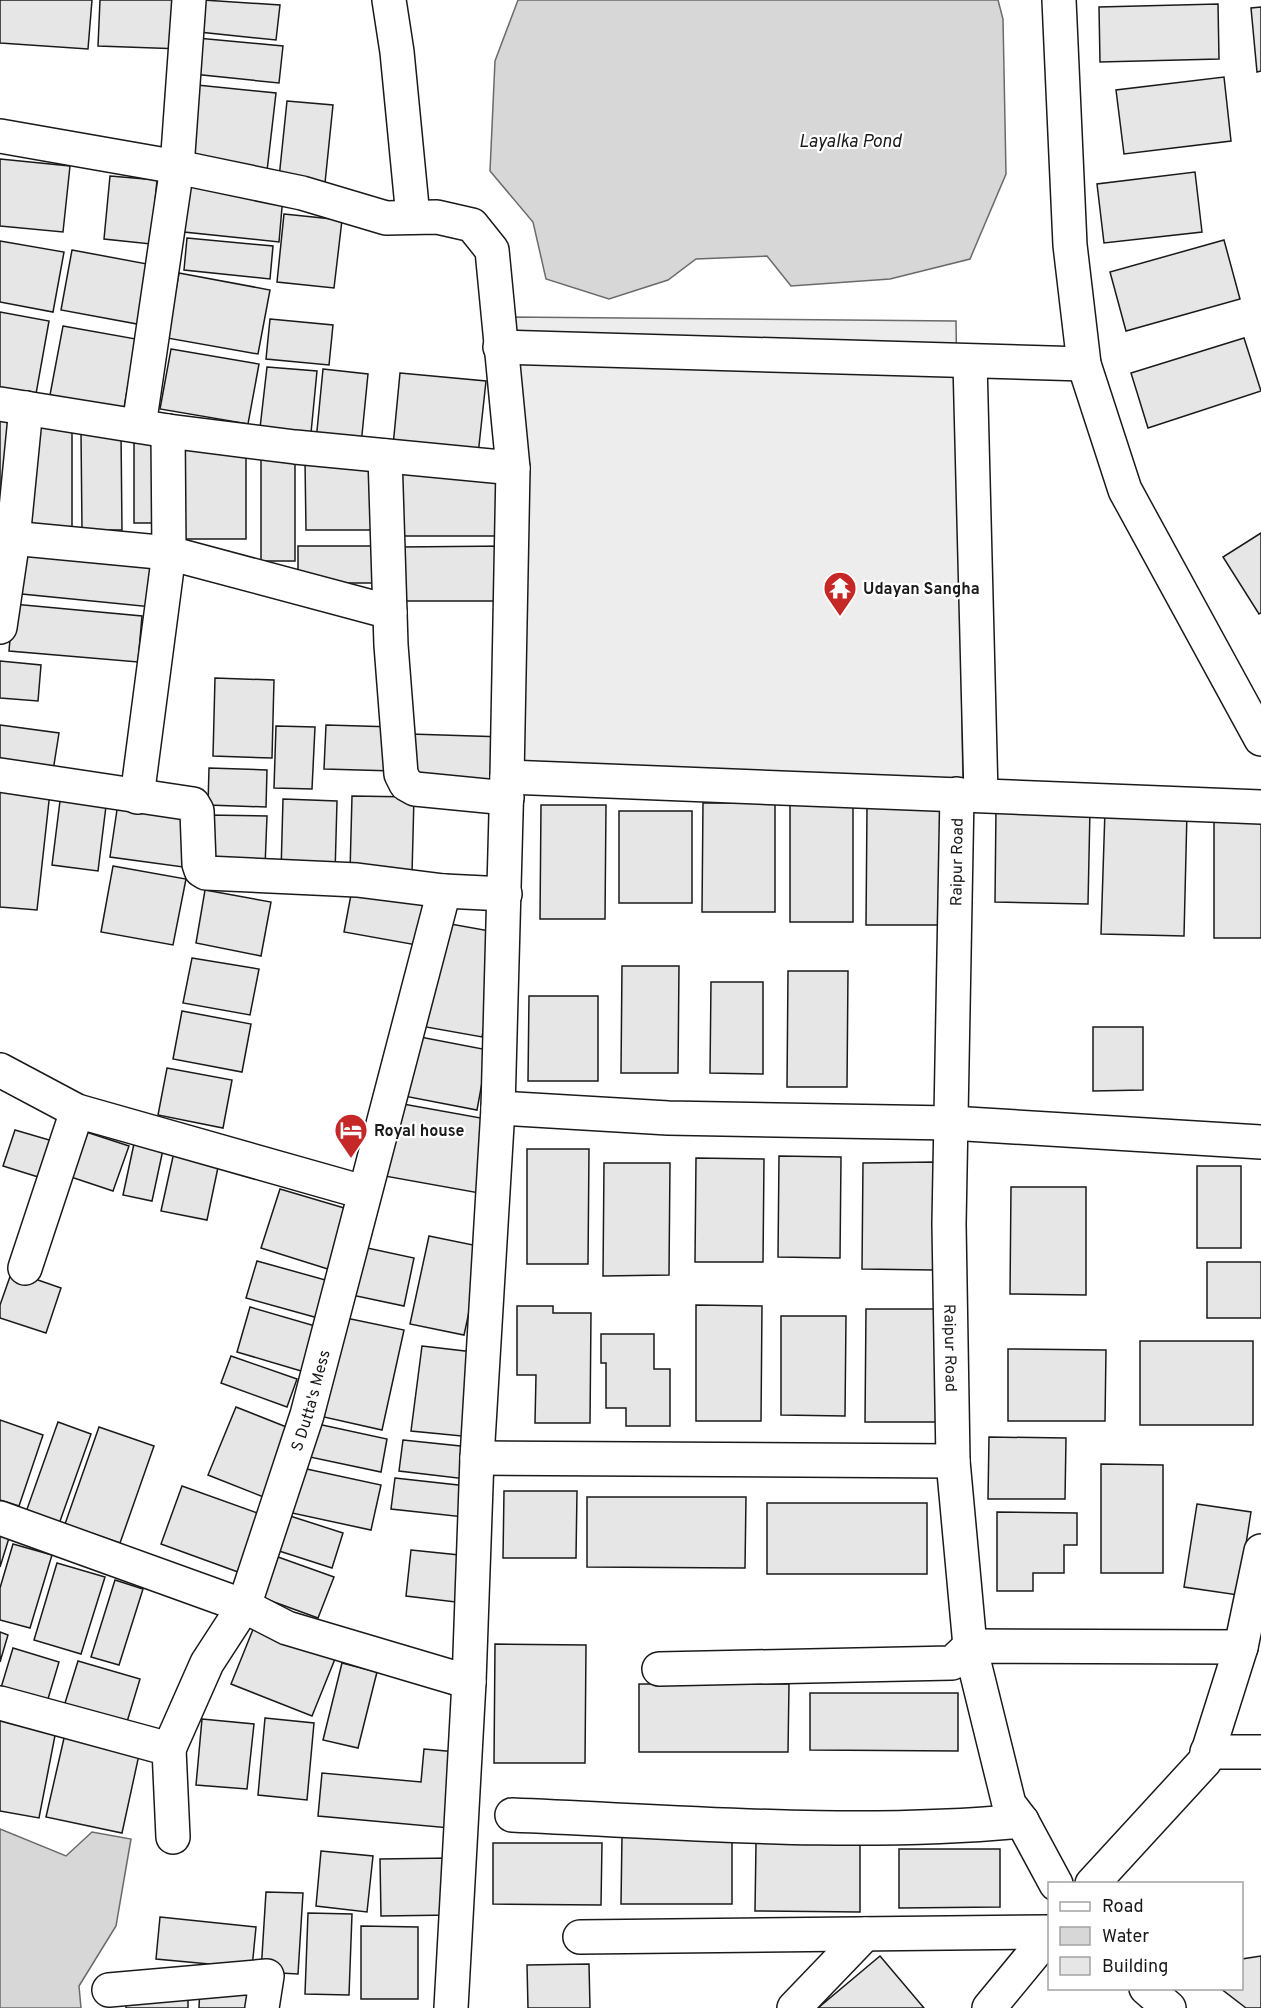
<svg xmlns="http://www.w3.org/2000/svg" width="1261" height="2008" font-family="Overpass,sans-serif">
<rect width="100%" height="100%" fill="#fff"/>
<path fill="#ededed" stroke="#6a6a6a" stroke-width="1.5" d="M509,317L956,321L963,787L508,767Z"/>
<g fill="#d7d7d7" stroke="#6a6a6a" stroke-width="1.5">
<path d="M518,0H998L1003,19L1006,174L970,259L890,279L791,286L767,256L696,259L668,280L609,299L546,279L533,222L490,171L495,61Z"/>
<path d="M0,1829L66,1856L92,1832L131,1839L116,1926L79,1986L81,2008H0Z"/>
</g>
<g fill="#e6e6e6" stroke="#1a1a1a" stroke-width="1.5">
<path d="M0,0H92L88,49L0,43Z"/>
<path d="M100,0H184L182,49L98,46Z"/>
<path d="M203,0L280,5L276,40L199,32Z"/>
<path d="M1218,4L1219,59L1100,62L1099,7Z"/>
<path d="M1261,7V71L1257,72L1251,8Z"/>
<path d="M197,38L283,46L279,83L193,74Z"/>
<path d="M1224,77L1231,141L1124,154L1116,90Z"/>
<path d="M197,85L276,93L267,171L189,164Z"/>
<path d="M287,101L333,105L325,183L279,178Z"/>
<path d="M0,159L70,166L63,232L0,226Z"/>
<path d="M1195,172L1202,232L1104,243L1097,184Z"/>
<path d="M110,176L157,180L151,244L104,239Z"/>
<path d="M188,186L283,196L279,242L184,232Z"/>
<path d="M284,214L342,220L334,288L277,282Z"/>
<path d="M187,238L273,246L270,279L184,270Z"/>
<path d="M1224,240L1240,299L1126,331L1110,272Z"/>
<path d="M0,241L64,252L53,312L0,302Z"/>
<path d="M72,250L158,266L148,326L61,310Z"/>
<path d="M179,273L270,290L258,354L167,338Z"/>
<path d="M0,312L49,321L36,394L0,388Z"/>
<path d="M270,319L333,325L329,365L266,359Z"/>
<path d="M63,326L136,339L124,408L50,395Z"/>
<path d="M1244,338L1261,391L1148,428L1131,373Z"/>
<path d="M171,349L259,364L248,424L160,409Z"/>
<path d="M267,367L317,371L311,433L260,428Z"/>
<path d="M323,369L368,374L361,445L316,441Z"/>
<path d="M400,373L486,381L478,455L393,446Z"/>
<path d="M0,420L20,424L0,529Z"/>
<path d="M72,423V536H31L30,424Z"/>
<path d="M121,432L122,530H82L81,433Z"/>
<rect x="134" y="442" width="26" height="81"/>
<path d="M246,447V539H174L173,448Z"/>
<path d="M295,450V561H261V451Z"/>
<path d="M376,460V530H306L305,461Z"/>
<path d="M393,474H509L510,536H393Z"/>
<path d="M1261,533V613L1259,614L1223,557Z"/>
<path d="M17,545L157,558L152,607L12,593Z"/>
<rect x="298" y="546" width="84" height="37"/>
<path d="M506,546L507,601H401L400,547Z"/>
<path d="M13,604L142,616L138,662L9,651Z"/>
<path d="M0,661L41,665L38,701L0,698Z"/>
<path d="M215,678L274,680L272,758L213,756Z"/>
<path d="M0,725L59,733L53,771L0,763Z"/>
<path d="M326,725L395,727L394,771L324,769Z"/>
<path d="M276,726L315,727L312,789L274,788Z"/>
<path d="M410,734L505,737L503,781L408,778Z"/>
<path d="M209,768L267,770L266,807L208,805Z"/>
<path d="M0,787L50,792L37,910L0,907Z"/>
<path d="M61,793L107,798L98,871L52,865Z"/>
<path d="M352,796L414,797L412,874L350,872Z"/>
<path d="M283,799L337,801L335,874L281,872Z"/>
<path d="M118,803L191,813L183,867L110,857Z"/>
<path d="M703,803H775V912H702Z"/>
<path d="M541,805H606L605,919H540Z"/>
<path d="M790,805L853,806V922H790Z"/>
<path d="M996,807L1090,809L1088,904L995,902Z"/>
<path d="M867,808L942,809V925H866Z"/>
<path d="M1105,810L1187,812L1184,936L1101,934Z"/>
<rect x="619" y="811" width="73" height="92"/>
<path d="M206,815L267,816L265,867L205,865Z"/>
<rect x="1214" y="819" width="47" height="119"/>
<path d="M113,866L186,879L173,945L101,932Z"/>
<path d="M353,884L431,898L422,946L344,932Z"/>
<path d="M205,890L271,902L261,956L196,943Z"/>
<path d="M445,923L501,933L482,1037L426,1027Z"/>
<path d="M192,958L259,969L250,1015L183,1003Z"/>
<path d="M622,966H679L678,1073H621Z"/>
<path d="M788,971H848L847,1087H787Z"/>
<path d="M711,982H763V1074L710,1073Z"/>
<path d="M529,996H598V1081H528Z"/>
<path d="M182,1011L251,1024L242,1072L173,1059Z"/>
<path d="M1093,1027H1143V1090L1093,1091Z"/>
<path d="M415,1036L488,1050L477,1110L404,1096Z"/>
<path d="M167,1068L232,1080L223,1128L158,1115Z"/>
<path d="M392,1102L492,1120L479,1193L379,1175Z"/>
<path d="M77,1129L129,1146L113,1191L62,1174Z"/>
<path d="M15,1130L63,1144L51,1181L3,1166Z"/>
<path d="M135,1139L164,1145L152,1201L123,1195Z"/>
<path d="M176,1143L221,1153L207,1220L161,1211Z"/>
<path d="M527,1149H589L588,1264H527Z"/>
<path d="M779,1156L841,1157L840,1258L778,1257Z"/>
<path d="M696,1158L764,1159L763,1262H695Z"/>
<path d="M934,1162V1270L862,1269L863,1163Z"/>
<path d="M604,1163H670L669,1275L603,1276Z"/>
<rect x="1197" y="1166" width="44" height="82"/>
<path d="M1011,1187H1086V1295L1010,1294Z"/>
<path d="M280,1189L351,1210L331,1270L261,1248Z"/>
<path d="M429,1236L483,1247L464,1335L410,1324Z"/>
<path d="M358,1246L414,1258L404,1306L347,1294Z"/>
<path d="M257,1261L329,1281L318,1318L246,1298Z"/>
<rect x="1207" y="1262" width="54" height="56"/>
<path d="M12,1271L61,1288L46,1333L0,1318V1305Z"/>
<path d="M696,1305L762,1306L761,1421H696Z"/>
<path d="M517,1306H553V1313H591L590,1423H535L536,1375H517Z"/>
<path d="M250,1307L322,1328L308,1373L237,1352Z"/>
<path d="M866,1309H937L936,1422H865Z"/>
<path d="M781,1316H846L845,1416L781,1415Z"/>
<path d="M346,1318L404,1330L382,1430L324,1417Z"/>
<path d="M601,1334H654V1369H670V1426H626V1408H606V1363H601Z"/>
<rect x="1140" y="1341" width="113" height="84"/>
<path d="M422,1346L482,1353L472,1437L411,1431Z"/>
<path d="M1008,1349L1106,1350L1105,1421H1008Z"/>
<path d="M231,1356L297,1379L287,1407L221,1383Z"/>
<path d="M236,1407L294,1430L266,1498L208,1475Z"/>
<path d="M0,1420L43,1435L19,1506L0,1500Z"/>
<path d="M58,1422L91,1434L59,1524L26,1512Z"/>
<path d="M313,1423L387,1439L381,1472L305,1456Z"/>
<path d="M99,1427L154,1446L120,1543L65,1524Z"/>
<path d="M989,1437L1066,1438L1065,1499H988Z"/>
<path d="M403,1440L470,1447L466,1479L399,1471Z"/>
<path d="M1101,1464L1163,1465V1573H1101Z"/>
<path d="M302,1468L381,1485L371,1530L292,1513Z"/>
<path d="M395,1478L467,1486L464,1517L391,1509Z"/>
<path d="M182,1486L260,1514L238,1572L161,1544Z"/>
<path d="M504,1491H577L576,1558H503Z"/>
<path d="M587,1497H746L745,1568L587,1567Z"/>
<rect x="767" y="1503" width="160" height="71"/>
<path d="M1197,1504L1251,1512L1238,1595L1184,1587Z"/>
<path d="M997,1512L1077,1513V1545H1064V1573H1033V1591H997Z"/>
<path d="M287,1515L343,1533L332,1568L276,1550Z"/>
<path d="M0,1535L9,1538L0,1567Z"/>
<path d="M13,1544L52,1555L30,1628L0,1620V1588Z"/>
<path d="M411,1550L469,1556L464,1603L406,1596Z"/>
<path d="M278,1557L334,1577L318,1618L263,1598Z"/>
<path d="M57,1563L105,1577L81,1654L34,1640Z"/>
<path d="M115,1580L143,1589L119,1665L91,1657Z"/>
<path d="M254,1627L335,1659L312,1716L231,1684Z"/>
<path d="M0,1632L8,1635L0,1662Z"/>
<path d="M495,1644L586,1645L585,1763H494Z"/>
<path d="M13,1648L59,1662L45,1709L0,1691Z"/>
<path d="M78,1661L140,1679L123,1735L61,1716Z"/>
<path d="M342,1663L377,1672L358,1748L323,1740Z"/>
<path d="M639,1684H789L788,1752H639Z"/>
<path d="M810,1693H958V1751L810,1750Z"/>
<path d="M0,1709L58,1720L39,1818L0,1811Z"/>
<path d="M265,1718L314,1723L307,1800L258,1795Z"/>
<path d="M202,1719L254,1724L247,1789L196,1785Z"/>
<path d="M67,1725L142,1741L122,1833L46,1817Z"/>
<path d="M424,1749L457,1752L450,1828L318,1816L322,1773L421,1782Z"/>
<path d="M622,1836H732V1904H621Z"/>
<path d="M493,1843H602L601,1905L493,1904Z"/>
<path d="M756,1843H860V1912L755,1911Z"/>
<path d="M899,1849H1000V1907L899,1908Z"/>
<path d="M321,1851L373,1856L367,1912L316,1906Z"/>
<path d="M451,1858L452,1915L381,1916L380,1859Z"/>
<path d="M266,1892L303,1893L298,1974L261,1972Z"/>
<path d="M308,1913L352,1914L349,1995L305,1994Z"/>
<path d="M160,1917L256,1927L252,1968L156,1959Z"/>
<path d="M361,1926L418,1927V1999H361Z"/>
<path d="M880,1956L924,2008H818Z"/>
<path d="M1261,1956V2008H1246L1220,1988H1242V1959Z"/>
<path d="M589,1964L590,2008H528L527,1965Z"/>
<path d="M200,1985L258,1987V2008H199Z"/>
<path d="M126,1994L188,1995V2008H126Z"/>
</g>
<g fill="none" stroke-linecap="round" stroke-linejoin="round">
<defs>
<g id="minor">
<path d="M389,0L397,52L413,217"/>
<path d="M1059,0L1070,245L1084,364L1125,490L1261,739"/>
<path d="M0,136L177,167L302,193L386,218L437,217L472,225L492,250L513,468L507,777"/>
<path d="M500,347L1084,364"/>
<path d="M970,362L981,795"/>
<path d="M0,404L168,431L295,447L513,468"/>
<path d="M139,426L177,167L189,0"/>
<path d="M385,456L391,645L401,774L406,784L415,789L507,798"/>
<path d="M0,537L169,553L390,612"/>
<path d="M0,627L13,539L26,408"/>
<path d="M0,775L193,804L197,811L199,864L201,870L206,873L357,880L444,891L505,894"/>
<path id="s1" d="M957,794L949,1224L953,1461L970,1646L1009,1804L1022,1821L1056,1884"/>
<path d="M137,797L169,553L168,431"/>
<path d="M0,1070L77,1111L363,1192"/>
<path d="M498,1108L668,1118L951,1123L1261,1142"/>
<path d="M25,1268L77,1111"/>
<path d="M477,1458L953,1461"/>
<path d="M0,1518L244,1606L287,1628L469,1682"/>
<path d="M659,1669L952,1663L970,1646L1241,1647"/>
<path d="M0,1703L169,1749L173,1837"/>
<path id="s2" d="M169,1749L207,1663L244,1606L307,1415L444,891"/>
<path d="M1207,1752H1261"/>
<path d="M512,1815C681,1822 852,1837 1022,1821"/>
<path d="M1092,1884L1205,1761L1241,1647L1261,1551"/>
<path d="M580,1937L1050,1932"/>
<path d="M1146,1988L1169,2008"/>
<path d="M109,1990L267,1976L262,2008"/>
<path d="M451,2008L469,1682L477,1458L498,1108L507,777L1261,807"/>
<path d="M794,2008L865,1934"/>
<path d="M989,2008L1050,1934"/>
</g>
</defs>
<use href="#minor" stroke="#1a1a1a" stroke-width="36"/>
<use href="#minor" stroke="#fff" stroke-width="33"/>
</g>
<defs>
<symbol id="temple-pin" viewBox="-11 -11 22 30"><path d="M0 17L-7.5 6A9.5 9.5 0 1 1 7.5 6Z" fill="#c62828" stroke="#fff"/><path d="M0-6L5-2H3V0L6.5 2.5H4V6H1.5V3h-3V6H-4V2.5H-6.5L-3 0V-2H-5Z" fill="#fff"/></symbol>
<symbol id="hotel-pin" viewBox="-11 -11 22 30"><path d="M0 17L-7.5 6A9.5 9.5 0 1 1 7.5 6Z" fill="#c62828" stroke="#fff"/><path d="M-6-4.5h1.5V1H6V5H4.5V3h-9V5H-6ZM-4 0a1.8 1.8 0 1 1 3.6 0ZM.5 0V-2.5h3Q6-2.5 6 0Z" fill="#fff"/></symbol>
</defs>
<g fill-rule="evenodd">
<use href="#temple-pin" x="821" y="569" width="38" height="52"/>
<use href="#hotel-pin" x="332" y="1111" width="38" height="52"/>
</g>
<g text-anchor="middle" stroke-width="4.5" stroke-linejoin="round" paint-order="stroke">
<g font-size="16" font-weight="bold" fill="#1a1a1a" stroke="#fff" text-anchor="start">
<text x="863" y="594">Udayan Sangha</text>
<text x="374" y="1136">Royal house</text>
</g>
<g font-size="16" fill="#1a1a1a" stroke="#fff">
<text transform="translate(956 862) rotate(-89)" y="6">Raipur Road</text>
<text dy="6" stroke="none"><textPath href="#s1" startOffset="554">Raipur Road</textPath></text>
<text dy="6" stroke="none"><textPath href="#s2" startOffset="378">S Dutta's Mess</textPath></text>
</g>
<g font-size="18" font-style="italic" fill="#1a1a1a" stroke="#fff">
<text x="850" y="147">Layalka Pond</text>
</g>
</g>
<rect x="1048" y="1882" width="195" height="108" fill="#ffffff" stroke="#a3a3a3" stroke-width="1.5"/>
<rect x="1060" y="1902" width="30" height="9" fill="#ffffff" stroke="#a3a3a3" stroke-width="1.5"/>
<text x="1102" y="1912" font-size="18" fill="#1a1a1a">Road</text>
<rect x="1060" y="1927" width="30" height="18" fill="#d7d7d7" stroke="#a3a3a3" stroke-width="1.5"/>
<text x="1102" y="1942" font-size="18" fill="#1a1a1a">Water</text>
<rect x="1060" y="1957" width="30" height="18" fill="#e6e6e6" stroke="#a3a3a3" stroke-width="1.5"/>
<text x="1102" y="1972" font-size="18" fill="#1a1a1a">Building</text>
</svg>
